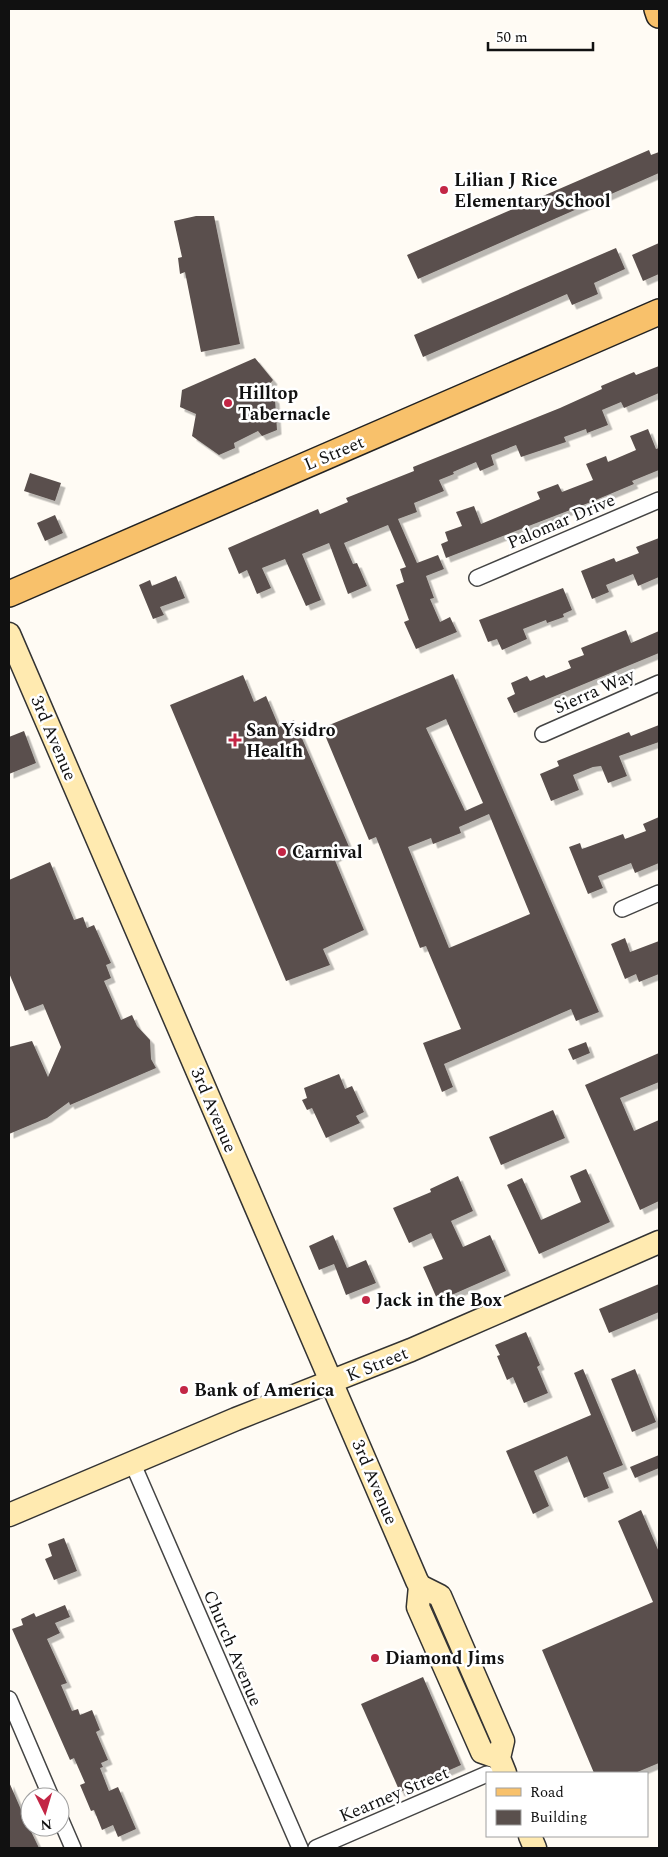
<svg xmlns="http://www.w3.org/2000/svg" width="668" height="1857" font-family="Spectral,serif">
<defs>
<filter id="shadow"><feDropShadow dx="4.5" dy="4.5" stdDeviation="0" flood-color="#0004"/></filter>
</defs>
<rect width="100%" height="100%" fill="#fffbf4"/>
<g fill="#5a504d" fill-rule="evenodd" filter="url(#shadow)">
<path d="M649,150L651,155L659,152V173L418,279L407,255Z"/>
<path d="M196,216H214L240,344L201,352L185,272L180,274L178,258L182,257L174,221Z"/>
<path d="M659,243V274L643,281L632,255Z"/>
<path d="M616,248L625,269L594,283L598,294L572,305L567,294L423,357L414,335Z"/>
<path d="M255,358L273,380L265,390L275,399L277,430L262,436L258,431L234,443L235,448L219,455L192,436L196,414L180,407L182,390Z"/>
<path d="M659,366V393L624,408L621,402L602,410L608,425L587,433L586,429L564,437L566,442L521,457L516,445L491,455L494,465L480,471L476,462L453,472L454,474L439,480L444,491L414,503L417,512L398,519L417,563L438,555L444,569L426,576L434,598L430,599L440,622L450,617L457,632L416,649L404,622L409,620L396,585L404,582L400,569L406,567L388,525L344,543L353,564L357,563L367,586L348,594L329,543L302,554L321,600L306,606L285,559L262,568L271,588L257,594L247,570L239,574L228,548L318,509L320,514L348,502L346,498L414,471L413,467L560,408L602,389L601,386L634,372L636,375Z"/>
<path d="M648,429L656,449L659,448V470L632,481L634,484L591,502L446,558L441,544L448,541L445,532L462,526L456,512L474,506L481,524L540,499L537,492L558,484L562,492L593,480L586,464L606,456L608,462L636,450L630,436Z"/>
<path d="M30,473L61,483L55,501L24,491Z"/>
<path d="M55,515L63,533L45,541L37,523Z"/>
<path d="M659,538V577L638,586L633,574L606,585L609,592L592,599L581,571L614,558L616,562L639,553L636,547Z"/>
<path d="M176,576L185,598L160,607L164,615L153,619L139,585L150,580L152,586Z"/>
<path d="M563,588L572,610L563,614L564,617L547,623L546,620L523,629L527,639L502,650L497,639L488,642L479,620Z"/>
<path d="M626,630L631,643L659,631V653L514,713L507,698L515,694L511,683L527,676L530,681L544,675L546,678L571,668L568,661L584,655L581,648Z"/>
<path d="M453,674L599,1012L576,1021L571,1009L444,1064L453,1087L442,1092L423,1043L461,1029L426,946L420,948L376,837L369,840L322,728ZM446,719L483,803L465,811L426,728ZM489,814L530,914L449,948L408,847L431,838L433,844L461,833L459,827Z"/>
<path d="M243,675L254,702L266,696L279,727L294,720L350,849L334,858L364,930L323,949L330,965L286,981L170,705Z"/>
<path d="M659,725V742L619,756L627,776L608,783L601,766L593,767L573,775L579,790L551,801L540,774L559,766L557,761L629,732L631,736Z"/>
<path d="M24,731L36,763L9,774V737Z"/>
<path d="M659,817V863L635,873L631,863L598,876L603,888L588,894L569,847L580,843L582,849L623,834L625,839L646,831L643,824Z"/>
<path d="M50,862L74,920L83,917L87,928L94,925L111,963L106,965L111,978L104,981L121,1020L132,1015L137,1026L150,1040L151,1059L156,1068L70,1105L69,1102L47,1118L9,1134V1047L32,1041L48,1077L61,1047L43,1004L25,1011L9,973V880Z"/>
<path d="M625,938L630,952L659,941V974L639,982L636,974L625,979L611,944Z"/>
<path d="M586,1042L590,1053L573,1060L568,1049Z"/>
<path d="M659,1053V1082L620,1098L634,1131L659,1120V1201L640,1210L585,1085Z"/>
<path d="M339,1074L345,1089L352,1086L364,1112L356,1116L360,1123L326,1138L312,1108L307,1110L302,1100L307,1098L304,1088Z"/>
<path d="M553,1110L565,1138L501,1165L489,1137Z"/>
<path d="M586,1169L610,1222L539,1254L507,1185L522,1178L541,1220L581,1202L570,1176Z"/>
<path d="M458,1176L473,1211L451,1221L463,1247L490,1235L506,1271L438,1301L423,1267L443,1259L431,1233L409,1243L393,1208L431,1192L430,1189Z"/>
<path d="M333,1235L347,1268L366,1260L376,1283L346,1295L334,1264L319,1270L309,1246Z"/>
<path d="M659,1284V1312L609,1333L599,1309Z"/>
<path d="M526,1332L540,1365L537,1367L548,1393L524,1403L513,1377L507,1380L497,1356L500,1355L495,1345Z"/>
<path d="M583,1369L623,1465L603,1473L609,1488L584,1498L567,1456L534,1471L549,1506L533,1514L506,1451L591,1415L574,1373Z"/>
<path d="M635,1369L656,1422L632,1432L611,1379Z"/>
<path d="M659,1455V1468L635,1478L630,1467Z"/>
<path d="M641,1510L659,1552V1763L635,1773H594L542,1650L653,1602L618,1521Z"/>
<path d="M64,1538L77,1571L54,1580L45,1559L52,1556L48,1544Z"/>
<path d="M65,1605L70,1617L55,1623L60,1633L47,1639L67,1683L61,1685L72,1711L78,1709L80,1715L92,1710L100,1730L96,1732L108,1760L101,1763L103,1767L100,1768L109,1791L118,1787L136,1829L118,1837L113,1825L102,1830L94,1810L91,1811L80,1785L85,1783L74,1758L70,1760L12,1629L23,1625L21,1619L34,1613L36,1617Z"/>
<path d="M423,1677L461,1765L400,1792L361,1704Z"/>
<path d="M9,1782L26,1821L39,1848H9Z"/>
</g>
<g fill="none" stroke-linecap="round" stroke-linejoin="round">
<defs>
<g id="street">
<path d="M477,578L659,500"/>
<path d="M543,734L659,683"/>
<path d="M622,909L659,893"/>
<path d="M132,1462L300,1848"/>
<path d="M9,1699L51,1797"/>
<path d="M60,1818L73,1848"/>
<path d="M316,1848L487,1774"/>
</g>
<g id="secondary">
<path d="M9,634L417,1581L420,1586L440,1596L503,1741L499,1758L505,1773"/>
<path d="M9,1515L236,1419L411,1350L659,1242"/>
<path d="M420,1586L418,1607L482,1752L499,1758"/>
<path d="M530,1836L535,1848"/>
</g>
<g id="primary">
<path d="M657,9L659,15"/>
<path d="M9,594L659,312"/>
</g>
</defs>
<use href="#street" stroke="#444" stroke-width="18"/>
<use href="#secondary" stroke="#333" stroke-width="25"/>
<use href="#primary" stroke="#222" stroke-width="28"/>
<use href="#street" stroke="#fff" stroke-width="15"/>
<use href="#secondary" stroke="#ffeab0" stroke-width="22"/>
<use href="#primary" stroke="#f8c16b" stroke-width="25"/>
</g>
<g fill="#c32645" stroke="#fff" stroke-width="2">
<circle cx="444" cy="190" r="5"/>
<circle cx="228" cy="403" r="5"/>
<path d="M232.5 732.5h5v5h5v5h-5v5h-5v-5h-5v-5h5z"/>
<circle cx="282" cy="852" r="5"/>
<circle cx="366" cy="1300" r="5"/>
<circle cx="184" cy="1390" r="5"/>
<circle cx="375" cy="1658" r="5"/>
</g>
<g text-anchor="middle" stroke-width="5" stroke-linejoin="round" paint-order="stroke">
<g font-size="18" font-weight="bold" fill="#111" stroke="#fff" text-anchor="start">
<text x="454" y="186">Lilian J Rice<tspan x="454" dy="21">Elementary School</tspan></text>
<text x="238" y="399">Hilltop<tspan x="238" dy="21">Tabernacle</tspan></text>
<text x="246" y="736">San Ysidro<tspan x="246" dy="21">Health</tspan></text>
<text x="292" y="858">Carnival</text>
<text x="376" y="1306">Jack in the Box</text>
<text x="194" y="1396">Bank of America</text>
<text x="385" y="1664">Diamond Jims</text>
</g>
<g font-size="18" fill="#111" stroke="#fff">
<text transform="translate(334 453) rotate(-23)" y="6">L Street</text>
<text transform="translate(561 521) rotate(-23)" y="6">Palomar Drive</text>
<text transform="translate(594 691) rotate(-24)" y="6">Sierra Way</text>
<text transform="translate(54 738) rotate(67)" y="6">3rd Avenue</text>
<text transform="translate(214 1110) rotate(67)" y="6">3rd Avenue</text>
<text transform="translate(377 1364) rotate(-22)" y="6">K Street</text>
<text transform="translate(375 1482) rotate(67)" y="6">3rd Avenue</text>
<text transform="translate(233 1648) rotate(67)" y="6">Church Avenue</text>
<text transform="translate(394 1794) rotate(-23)" y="6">Kearney Street</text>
</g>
</g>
<rect width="668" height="1857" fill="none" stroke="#111111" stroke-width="20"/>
<rect x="486" y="1772" width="162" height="65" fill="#ffffff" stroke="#a0a0a0"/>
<rect x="496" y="1788" width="25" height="8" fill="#f8c16b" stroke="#a0a0a0"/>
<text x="530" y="1797" font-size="15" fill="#111111">Road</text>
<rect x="496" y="1810" width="25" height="15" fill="#5a504d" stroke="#a0a0a0"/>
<text x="530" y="1822" font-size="15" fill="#111111">Building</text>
<g transform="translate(45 1812) rotate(175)"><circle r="24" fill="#ffffff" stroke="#a0a0a0"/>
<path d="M0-4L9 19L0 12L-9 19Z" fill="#c32645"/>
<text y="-8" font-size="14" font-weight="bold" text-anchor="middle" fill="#111111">N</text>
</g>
<path d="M488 42v8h105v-8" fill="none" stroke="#111111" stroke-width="2.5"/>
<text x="496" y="42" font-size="15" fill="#111111" stroke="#ffffff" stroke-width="4" paint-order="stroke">50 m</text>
</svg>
